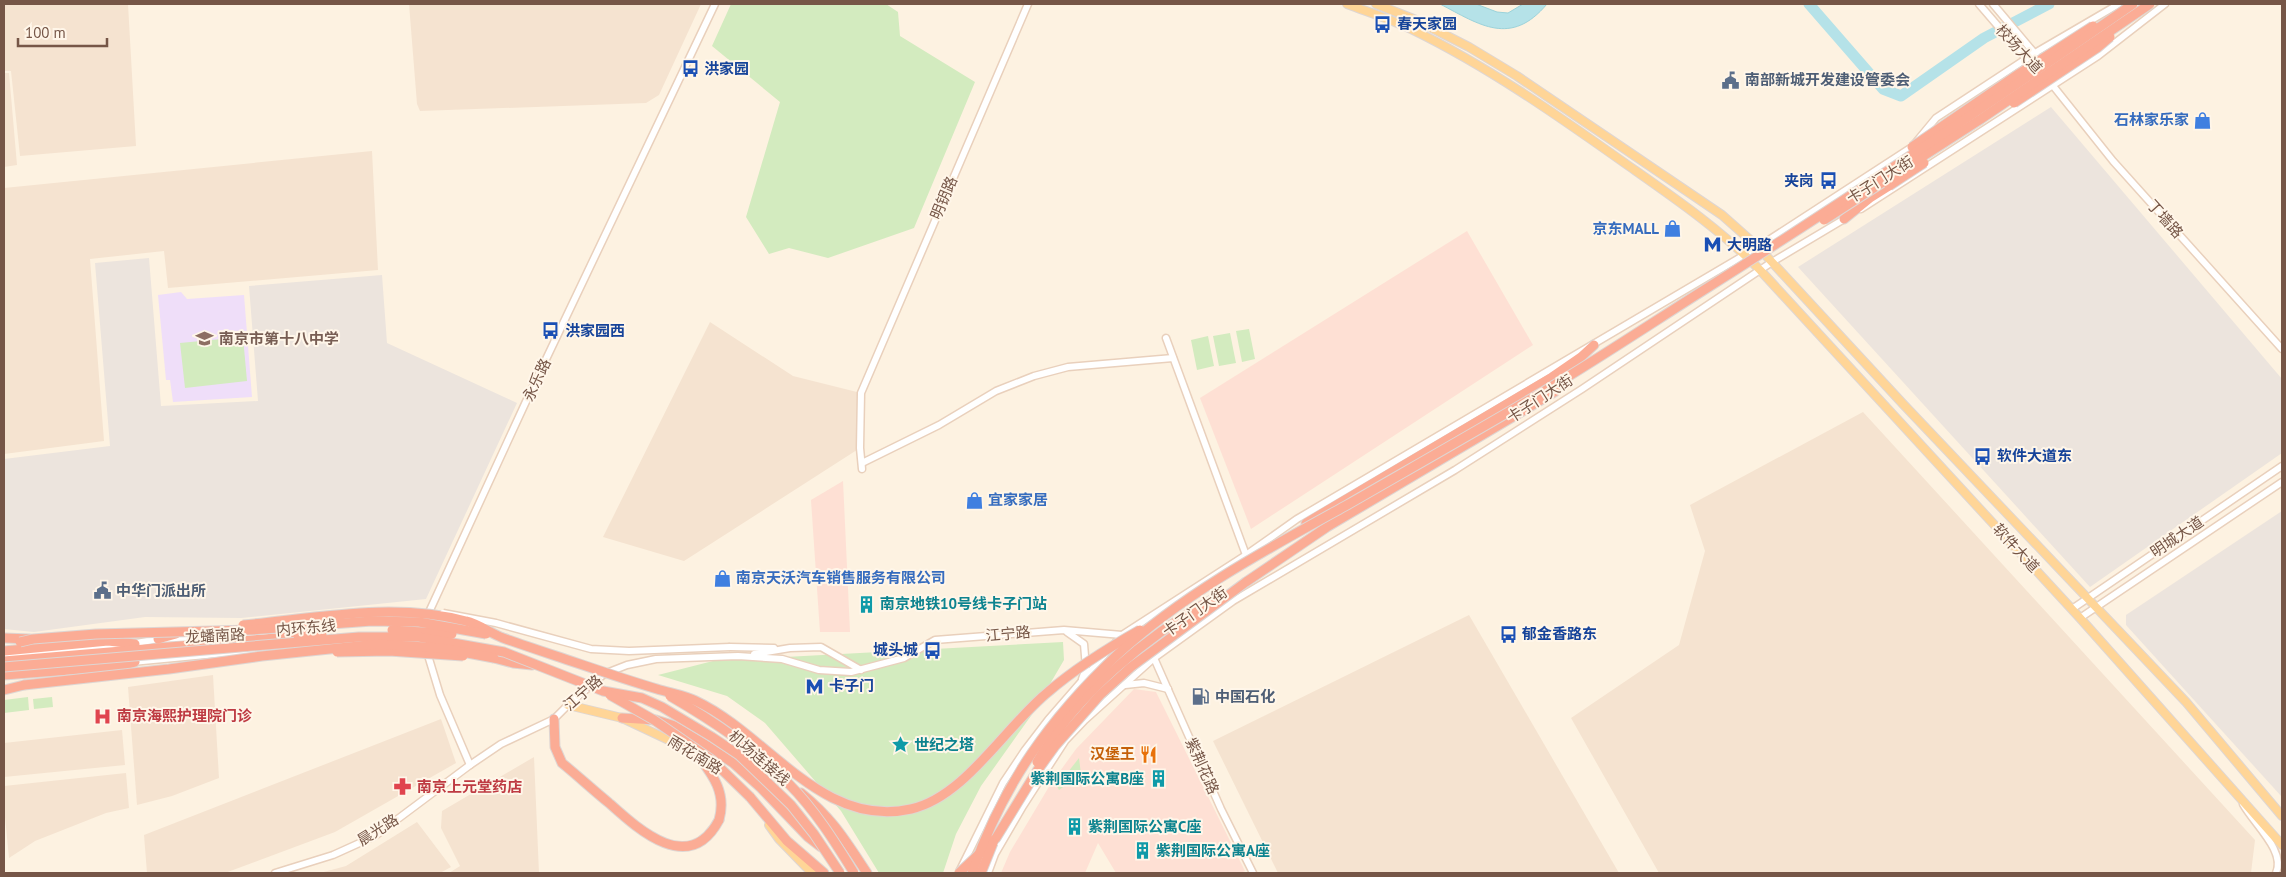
<svg xmlns="http://www.w3.org/2000/svg" width="2286" height="877" font-family="'PT Sans','Noto Sans SC',sans-serif">
<rect width="100%" height="100%" fill="#fdf2e1"/>
<g fill="#f5e3d0">
<path d="M4,4H128L136,146L20,156L11,71H4Z"/>
<path d="M409,4H701L659,95L646,103L420,111L417,104Z"/>
<path d="M4,73H9L17,165L4,167Z"/>
<path d="M372,151L378,270L168,288L164,251L90,259L104,441L4,454V188Z"/>
<path d="M710,322L793,376L861,393L860,448L684,561L603,537Z"/>
<path d="M1863,412L2255,840L2251,873H1659L1571,718L1679,645L1705,551L1690,505Z"/>
<path d="M1469,615L1619,873H1278L1213,741Z"/>
<path d="M213,675L219,778L172,796L137,805L128,687Z"/>
<path d="M441,719L456,763L335,832L225,873H147L144,835Z"/>
<path d="M122,730L125,765L4,777V743Z"/>
<path d="M534,757L539,873H449L460,866L441,828L442,811Z"/>
<path d="M126,773L129,808L106,813L35,841L9,858L4,807V786Z"/>
<path d="M417,822L451,867L440,873H320L346,866Z"/>
</g>
<g fill="#fee0d4">
<path d="M1467,231L1533,345L1251,529L1200,398Z"/>
<path d="M843,481L850,632H820L811,500Z"/>
<path d="M1134,689L1156,692L1245,871L1241,873H1116L1098,843L1085,873H1001L1010,852L1050,785L1076,749Z"/>
</g>
<g fill="#ece4dd">
<path d="M2051,107L2282,379V453L2090,587L1798,267Z"/>
<path d="M149,258L161,406L258,401L249,286L382,275L387,343L517,403L426,599L241,618L145,617L34,632L4,629V459L110,446L95,263Z"/>
<path d="M2282,511V797L2126,625V615Z"/>
</g>
<path fill="#efdef9" d="M181,292L187,299L244,295L252,397L173,402L170,380H166L158,295Z"/>
<g fill="#d3ebbf">
<path d="M731,4H838L841,5L886,4L898,12L900,36L975,82L914,228L828,258L789,248L769,254L746,217L780,102L712,46Z"/>
<path d="M1249,329L1255,359L1242,362L1236,331Z"/>
<path d="M1230,333L1236,363L1219,366L1213,336Z"/>
<path d="M1208,336L1214,366L1197,370L1191,340Z"/>
<path d="M243,337L247,381L185,388L180,343Z"/>
<path d="M1063,642L1064,660L1033,713L981,786L956,834L943,873H879L841,811L765,723L727,696L658,675L713,661Z"/>
<path d="M28,697L29,710L4,713V700Z"/>
<path d="M52,697L53,707L34,709L33,699Z"/>
<path d="M1079,758L1081,774L1059,790L1057,786Z"/>
</g>
<path fill="#b5e2e8" stroke="#9bd2da" d="M1440,4H1476L1497,12L1508,13L1523,4H1547C1511,47 1480,25 1440,4Z"/>
<g fill="none" stroke-linecap="round" stroke-linejoin="round">
<path stroke="#b5e2e8" stroke-width="11" d="M1809,4L1883,89L1901,96L1984,38L2049,4"/>
<defs>
<g id="secondary">
<path d="M1979,4L2028,61"/>
<path d="M1993,4L2036,55"/>
<path d="M2050,82L2113,161L2282,349"/>
<path d="M1861,209L2098,56L2165,4"/>
<path d="M1166,338L1246,555"/>
<path d="M862,463L939,425L996,391L1034,376L1068,367L1173,358"/>
<path d="M862,469L860,448L861,393L1028,4"/>
<path d="M2072,609L2282,466"/>
<path d="M2080,618L2282,482"/>
<path d="M1067,632L1084,644L1086,668L1082,679"/>
<path d="M426,637L430,610L529,395L715,4"/>
<path d="M399,641L426,642"/>
<path d="M1116,642L1122,635L1246,555L1297,519L1758,247L1912,147L1936,118L2035,53L2119,4"/>
<path d="M131,644L158,639L298,631"/>
<path d="M730,647L774,648"/>
<path d="M427,652L440,695L470,765"/>
<path d="M754,654L790,648L821,647L861,670"/>
<path d="M4,656L119,645"/>
<path d="M1154,658L1221,809L1253,873"/>
<path d="M132,662L331,643"/>
<path d="M1125,685L1144,683L1168,689"/>
<path d="M2243,804C2254,824 2286,851 2276,873"/>
<path d="M959,872L1003,783L1025,750L1048,720L1108,651"/>
<path d="M275,873L333,855L375,836L470,765L501,744L554,719L568,705L604,674L627,665L656,659L738,656L782,659L819,670L851,672L904,658L935,640L1064,630L1122,635L1151,656"/>
<path d="M988,873L995,854L1023,806L1065,741L1085,720L1154,658L1233,601L1455,470L1582,389L1772,262L1846,218"/>
</g>
<g id="primary">
<path d="M1347,4C1368,12 1390,19 1411,29C1487,66 1557,115 1626,164C1673,197 1720,229 1760,270L2080,618L2282,845"/>
<path d="M1376,4L1416,20L1469,47L1517,76L1722,215L1758,247L1904,405L2186,702L2282,816"/>
<path d="M568,705L622,718L694,752"/>
<path d="M769,825L779,839L812,873"/>
</g>
<g id="highway">
<path d="M1844,219L1870,198L1889,186"/>
<path d="M1306,523L1552,377L1581,357L1594,345"/>
<path d="M1246,582L1327,527L1526,409"/>
<path d="M4,638L30,639"/>
<path d="M158,639L176,634"/>
<path d="M4,651L108,641L135,644"/>
<path d="M494,658L513,663L532,665"/>
<path d="M4,661L298,636"/>
<path d="M4,675L122,666L135,662"/>
<path d="M4,690L24,685"/>
<path d="M622,718L656,720L675,726L700,741L733,763L761,788L808,837L821,847"/>
<path d="M554,719L555,747L562,763C578,776 593,790 609,803C639,830 689,876 719,820"/>
<path d="M801,793C833,819 845,840 867,873"/>
<path d="M750,797L787,841L824,873"/>
</g>
</defs>
<use href="#secondary" stroke="#e9d0bc" stroke-width="9"/>
<use href="#primary" stroke="#ded6d3" stroke-width="10"/>
<use href="#highway" stroke="#ded6d3" stroke-width="11"/>
<use href="#secondary" stroke="#fff" stroke-width="6"/>
<use href="#primary" stroke="#ffd597" stroke-width="8"/>
<use href="#highway" stroke="#fbac95" stroke-width="9"/>
<defs>
<path id="secondary-bridge" d="M443,613L496,623L591,649L629,651L730,647"/>
<g id="highway-bridge">
<path d="M2014,103L2097,48L2110,37"/>
<path d="M1912,147L2020,73L2093,26"/>
<path d="M1889,186L1924,163"/>
<path d="M1824,220L1981,119L2150,4"/>
<path d="M1526,409L1556,391"/>
<path d="M243,625C316,618 394,602 466,621C479,624 490,633 503,638C520,644 538,650 556,656C589,667 623,679 657,689C670,693 684,695 696,701C768,735 822,829 911,809C965,797 1005,727 1048,692C1076,668 1108,648 1140,630"/>
<path d="M392,630L452,634"/>
<path d="M298,636L322,634"/>
<path d="M20,642L33,639L96,634L251,630L372,621L419,622L486,634"/>
<path d="M337,652L389,651L463,656"/>
<path d="M4,667L359,637H419L504,652L603,691L642,698L662,707L712,737L739,755L791,805L814,834L840,873"/>
<path d="M24,685L169,669L262,656L378,644L441,648L494,658"/>
<path d="M610,695L654,720L712,760L750,797"/>
<path d="M670,696C713,721 754,748 789,784C815,810 835,842 854,873"/>
<path d="M696,753C712,774 727,792 719,820"/>
<path d="M1037,762C1076,695 1146,636 1213,599"/>
<path d="M959,873L996,838L1037,771L1055,746L1100,695L1131,667L1246,582"/>
<path d="M972,873C1003,784 1050,718 1118,654C1183,594 1269,548 1347,505C1413,467 1480,429 1546,390C1596,360 1646,327 1696,295C1844,202 1989,104 2133,4"/>
<path d="M981,873L993,843"/>
</g>
</defs>
<use href="#secondary-bridge" stroke="#e9d0bc" stroke-width="9" stroke-linecap="butt"/>
<use href="#highway-bridge" stroke="#ded6d3" stroke-width="11" stroke-linecap="butt"/>
<use href="#secondary-bridge" stroke="#fff" stroke-width="6"/>
<use href="#highway-bridge" stroke="#fbac95" stroke-width="9"/>
</g>
<defs>
<symbol id="bus-bare" viewBox="-9 -9 18 18"><path d="M-5-6H5V4H4V6H2V4H-2V6H-4V4H-5ZM-3.5-4V0h7V-4ZM-3.5 1.2v1.5H-2V1.2ZM2 1.2v1.5H3.5V1.2Z" fill="#1a4fb4" stroke="#fff6e9" stroke-width="2.5" paint-order="stroke"/></symbol>
<symbol id="civic-bare" viewBox="-9 -9 18 18"><path d="M-.6-6.5H3V-4.5H.6V-3L4-1V1h2V6H-6V1h2V-1L-.6-3ZM-1.2 2.5V6h2.4V2.5Z" fill="#5c6f8a" stroke="#fff6e9" stroke-width="2.5" paint-order="stroke"/></symbol>
<symbol id="shop-bare" viewBox="-9 -9 18 18"><path d="M-5-2.5h2.3a2.7 3.5 0 0 1 5.4 0H5L5.5 6h-11ZM-1.5-2.5h3a1.5 2.3 0 0 0-3 0Z" fill="#3f7fe0" stroke="#fff6e9" stroke-width="2.5" paint-order="stroke"/></symbol>
<symbol id="metro-bare" viewBox="-9 -9 18 18"><path d="M-5.5 5V-5H-3L0 0L3-5H5.5V5H3V-.5L0 4L-3-.5V5Z" fill="#1a4fb4" stroke="#fff6e9" stroke-width="2.5" paint-order="stroke"/></symbol>
<symbol id="school-bare" viewBox="-9 -9 18 18"><path d="M0-5L7-2L0 1L-7-2ZM-4 1L0 2.5L4 1V4Q0 6-4 4Z" fill="#8d6e63" stroke="#fff6e9" stroke-width="2.5" paint-order="stroke"/></symbol>
<symbol id="building-bare" viewBox="-9 -9 18 18"><path d="M-4-6H4V6H1V3H-1V6H-4ZM-2.5-4.3h1.7v1.8h-1.7ZM.8-4.3h1.7v1.8H.8ZM-2.5-1h1.7V.8h-1.7ZM.8-1h1.7V.8H.8Z" fill="#0f9aa8" stroke="#fff6e9" stroke-width="2.5" paint-order="stroke"/></symbol>
<symbol id="fuel-bare" viewBox="-9 -9 18 18"><path d="M-5.5-6h7V0h2V4h1.3V-2.5L3-4.5l.8-.8L6-3V5H2.5V1h-1V6h-7ZM-4.2-4.7v3.2H.2V-4.7Z" fill="#5c6f8a" stroke="#fff6e9" stroke-width="2.5" paint-order="stroke"/></symbol>
<symbol id="hospital-bare" viewBox="-9 -9 18 18"><path d="M-5-5h3v3.5h4V-5h3V5h-3V1.5h-4V5h-3Z" fill="#e0444e" stroke="#fff6e9" stroke-width="2.5" paint-order="stroke"/></symbol>
<symbol id="sight-bare" viewBox="-9 -9 18 18"><path d="M0-6L1.8-2.2L6-1.7L2.9 1.2L3.7 5.4L0 3.3L-3.7 5.4L-2.9 1.2L-6-1.7L-1.8-2.2Z" fill="#0f9aa8" stroke="#fff6e9" stroke-width="2.5" paint-order="stroke"/></symbol>
<symbol id="restaurant-bare" viewBox="-9 -9 18 18"><path d="M-5-6h1v4h1v-4h1v4h1v-4h1v5L-1.5 .5V6h-2V.5L-5-1ZM5-6V6H3V1.5H1.5Q1.5-4 5-6Z" fill="#e8710a" stroke="#fff6e9" stroke-width="2.5" paint-order="stroke"/></symbol>
<symbol id="pharmacy-bare" viewBox="-9 -9 18 18"><path d="M-2-6h4v4h4v4h-4v4h-4v-4h-4v-4h4Z" fill="#e0444e" stroke="#fff6e9" stroke-width="2.5" paint-order="stroke"/></symbol>
</defs>
<g fill-rule="evenodd">
<use href="#bus-bare" x="1370" y="12" width="25" height="25"/>
<use href="#bus-bare" x="678" y="56" width="25" height="25"/>
<use href="#civic-bare" x="1718" y="68" width="25" height="25"/>
<use href="#shop-bare" x="2190" y="108" width="25" height="25"/>
<use href="#bus-bare" x="1816" y="168" width="25" height="25"/>
<use href="#shop-bare" x="1660" y="216" width="25" height="25"/>
<use href="#metro-bare" x="1700" y="232" width="25" height="25"/>
<use href="#bus-bare" x="538" y="318" width="25" height="25"/>
<use href="#school-bare" x="192" y="326" width="25" height="25"/>
<use href="#bus-bare" x="1970" y="444" width="25" height="25"/>
<use href="#shop-bare" x="962" y="488" width="25" height="25"/>
<use href="#shop-bare" x="710" y="566" width="25" height="25"/>
<use href="#civic-bare" x="90" y="578" width="25" height="25"/>
<use href="#building-bare" x="854" y="592" width="25" height="25"/>
<use href="#bus-bare" x="1496" y="622" width="25" height="25"/>
<use href="#bus-bare" x="920" y="638" width="25" height="25"/>
<use href="#metro-bare" x="802" y="674" width="25" height="25"/>
<use href="#fuel-bare" x="1188" y="684" width="25" height="25"/>
<use href="#hospital-bare" x="90" y="704" width="25" height="25"/>
<use href="#sight-bare" x="888" y="732" width="25" height="25"/>
<use href="#restaurant-bare" x="1136" y="742" width="25" height="25"/>
<use href="#building-bare" x="1146" y="766" width="25" height="25"/>
<use href="#pharmacy-bare" x="390" y="774" width="25" height="25"/>
<use href="#building-bare" x="1062" y="814" width="25" height="25"/>
<use href="#building-bare" x="1130" y="838" width="25" height="25"/>
</g>
<g text-anchor="middle" stroke-width="4" stroke-linejoin="round" paint-order="stroke">
<g font-size="15" font-weight="bold" fill="#164399" stroke="#fff6e9" text-anchor="start">
<text x="1397" y="29">春天家园</text>
<text x="704" y="74">洪家园</text>
<text x="1814" y="186" text-anchor="end">夹岗</text>
<text x="1727" y="250">大明路</text>
<text x="565" y="336">洪家园西</text>
<text x="1997" y="461">软件大道东</text>
<text x="1522" y="639">郁金香路东</text>
<text x="918" y="655" text-anchor="end">城头城</text>
<text x="829" y="691">卡子门</text>
</g>
<g font-size="15" fill="#765647" stroke="#fff6e9">
<text transform="translate(2019 49) rotate(47)" y="5">校场大道</text>
<text transform="translate(1880 180) rotate(-32)" y="5">卡子门大街</text>
<text transform="translate(944 198) rotate(-67)" y="5">明钥路</text>
<text transform="translate(2165 219) rotate(48)" y="5">丁墙路</text>
<text transform="translate(537 380) rotate(-65)" y="5">永乐路</text>
<text transform="translate(1540 399) rotate(-33)" y="5">卡子门大街</text>
<text transform="translate(2177 537) rotate(-34)" y="5">明城大道</text>
<text transform="translate(2016 548) rotate(47)" y="5">软件大道</text>
<text transform="translate(1195 612) rotate(-35)" y="5">卡子门大街</text>
<text transform="translate(306 628) rotate(-5)" y="5">内环东线</text>
<text transform="translate(1008 634) rotate(-5)" y="5">江宁路</text>
<text transform="translate(215 636) rotate(-3)" y="5">龙蟠南路</text>
<text transform="translate(583 693) rotate(-41)" y="5">江宁路</text>
<text transform="translate(695 755) rotate(31)" y="5">雨花南路</text>
<text transform="translate(759 758) rotate(41)" y="5">机场连接线</text>
<text transform="translate(1202 766) rotate(66)" y="5">紫荆花路</text>
<text transform="translate(378 830) rotate(-32)" y="5">晨光路</text>
</g>
<g font-size="15" font-weight="bold" fill="#4e5e75" stroke="#fff6e9" text-anchor="start">
<text x="1745" y="85">南部新城开发建设管委会</text>
<text x="116" y="596">中华门派出所</text>
<text x="1215" y="702">中国石化</text>
</g>
<g font-size="15" font-weight="bold" fill="#366cbe" stroke="#fff6e9" text-anchor="end">
<text x="2189" y="125">石林家乐家</text>
<text x="1659" y="234">京东MALL</text>
<text x="988" y="505" text-anchor="start">宜家家居</text>
<text x="736" y="583" text-anchor="start">南京天沃汽车销售服务有限公司</text>
</g>
<g font-size="15" font-weight="bold" fill="#785e54" stroke="#fff6e9" text-anchor="start">
<text x="219" y="344">南京市第十八中学</text>
</g>
<g font-size="15" font-weight="bold" fill="#0d838f" stroke="#fff6e9" text-anchor="start">
<text x="880" y="609">南京地铁10号线卡子门站</text>
<text x="914" y="750">世纪之塔</text>
<text x="1144" y="784" text-anchor="end">紫荆国际公寓B座</text>
<text x="1088" y="832">紫荆国际公寓C座</text>
<text x="1156" y="856">紫荆国际公寓A座</text>
</g>
<g font-size="15" font-weight="bold" fill="#be3a42" stroke="#fff6e9" text-anchor="start">
<text x="117" y="721">南京海熙护理院门诊</text>
<text x="417" y="792">南京上元堂药店</text>
</g>
<g font-size="15" font-weight="bold" fill="#c56008" stroke="#fff6e9" text-anchor="end">
<text x="1135" y="759">汉堡王</text>
</g>
</g>
<rect width="2286" height="877" fill="none" stroke="#765647" stroke-width="10"/>
<path d="M18 38v8h89v-8" fill="none" stroke="#765647" stroke-width="2.5"/>
<text x="25" y="38" font-size="15" fill="#765647" stroke="#fff6e9" stroke-width="4" paint-order="stroke">100 m</text>
</svg>
